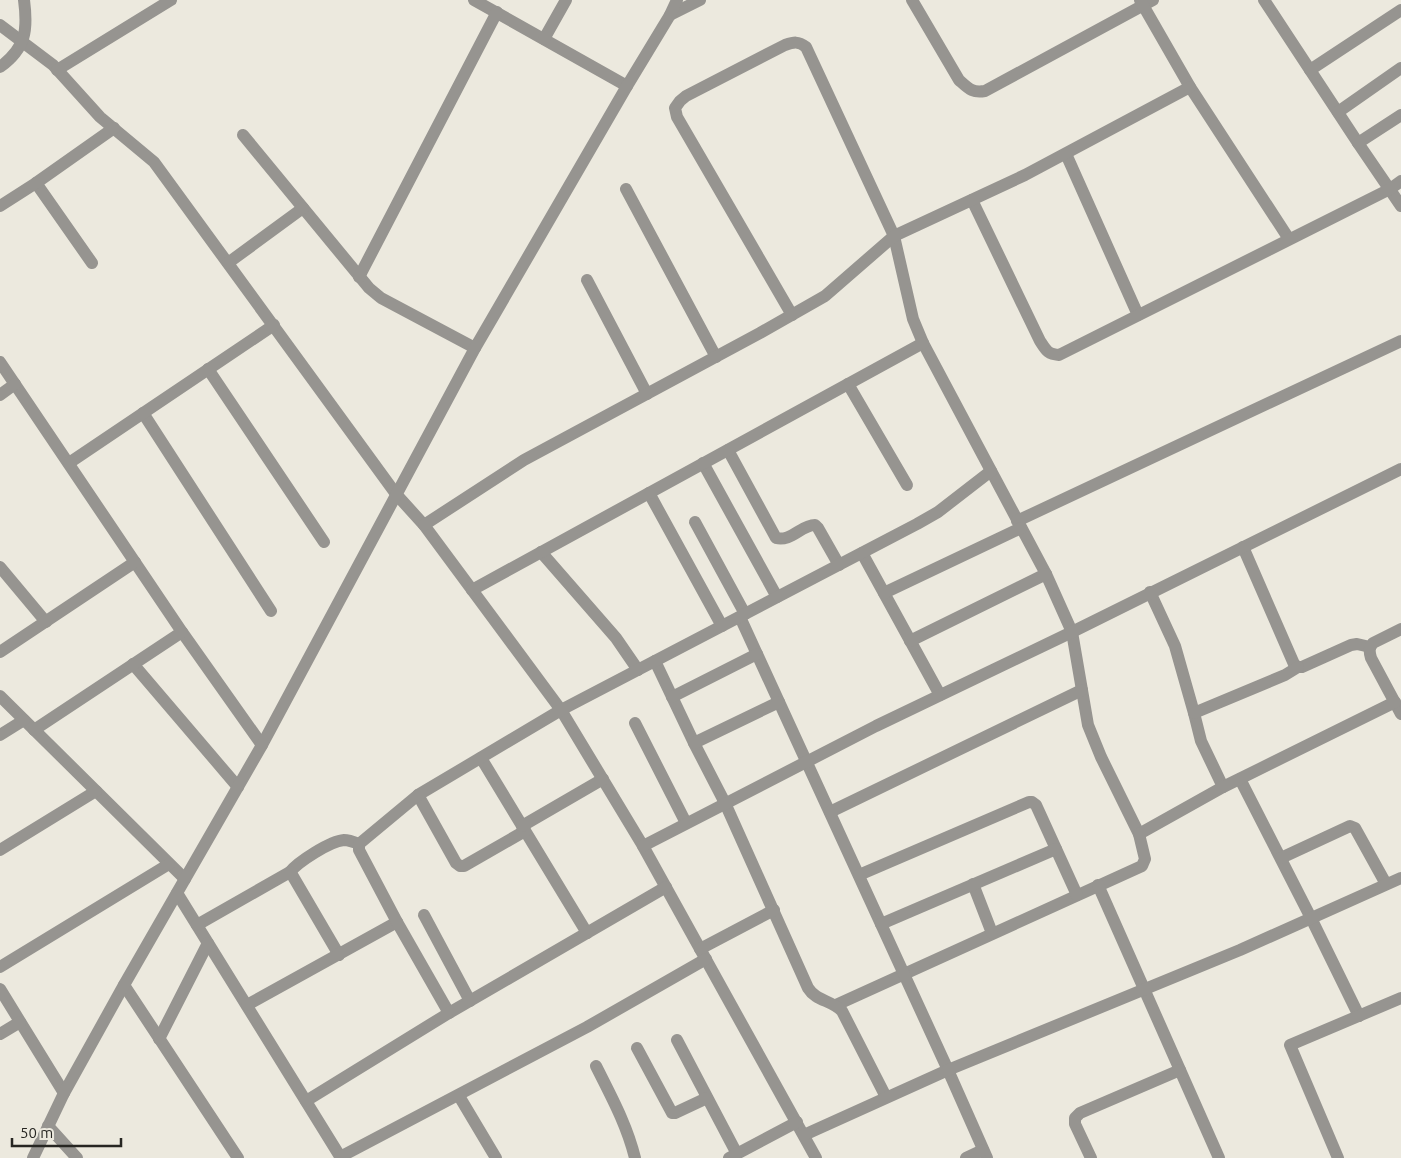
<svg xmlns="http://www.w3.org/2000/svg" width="1401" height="1158" font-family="Ubuntu,sans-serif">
<rect width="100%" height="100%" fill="#ece9de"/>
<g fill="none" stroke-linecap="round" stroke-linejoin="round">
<g stroke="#969490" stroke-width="12">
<path d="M474,0L627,86"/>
<path d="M912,0L959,80C969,89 972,93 985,91L1153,0"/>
<path d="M1140,0L1190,87L1289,239"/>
<path d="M1264,0L1358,143L1401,206"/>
<path d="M670,15L700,0"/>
<path d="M0,25L53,65L100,117L154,162L396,494L424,525L561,710L643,846L816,1158"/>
<path d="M544,39L566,0"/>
<path d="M0,67C26,48 28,30 24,0"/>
<path d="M57,70L171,0"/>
<path d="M1310,70L1401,10"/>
<path d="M1338,112L1401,68"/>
<path d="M243,135L369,288L381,298L475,348"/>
<path d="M1358,143L1401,115"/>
<path d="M1066,154L1138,315"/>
<path d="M36,183L92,263"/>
<path d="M626,189L716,357"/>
<path d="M972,200L1040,341C1046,350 1047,354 1059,355L1390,189L1401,181"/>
<path d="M0,206L36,183L114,128"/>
<path d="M228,263L303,208"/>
<path d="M359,277L497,12"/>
<path d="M587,280L647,394"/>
<path d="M792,315L677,117L675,108L680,101L686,96L785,45C794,42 798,41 806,47L894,236L913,319L923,343L1046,574L1072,632L1088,725L1101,757L1139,834L1145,859L1142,866L836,1005"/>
<path d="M0,362L182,632L262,745"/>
<path d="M208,369L324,542"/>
<path d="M848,384L907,485"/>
<path d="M0,395L15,384"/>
<path d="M143,413L271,611"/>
<path d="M728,450L776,538C791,542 801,525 815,525L818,528L839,565"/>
<path d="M69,463L274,325"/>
<path d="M703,463L777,597"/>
<path d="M649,493L722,626"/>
<path d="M1017,521L1401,341"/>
<path d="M695,522L745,614"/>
<path d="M424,525L524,460L760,333L825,296L894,236L1025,175L1190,87"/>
<path d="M1243,547L1294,664L1298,667H1302L1351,645L1357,644L1370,647"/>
<path d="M541,552L616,638L638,670"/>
<path d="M862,553L940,695"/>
<path d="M0,567L46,622"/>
<path d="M472,590L923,343"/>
<path d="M1150,592L1175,646L1194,713L1201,741L1223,787"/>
<path d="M884,593L1021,528"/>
<path d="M740,617L948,1070L987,1158"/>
<path d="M1401,629L1373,643C1369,648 1369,651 1371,658L1401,714"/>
<path d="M910,641L1046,574"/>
<path d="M0,652L135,562"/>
<path d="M655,661L694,743L725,803L808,988C816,1001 831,1000 842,1011L886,1097"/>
<path d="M133,664L238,787"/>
<path d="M0,696L185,879"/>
<path d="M672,697L757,654"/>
<path d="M1194,713L1285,675L1298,667"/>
<path d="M635,723L686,823"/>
<path d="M34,730L182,632"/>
<path d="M0,735L24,720"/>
<path d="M694,743L779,702"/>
<path d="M481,758L587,933"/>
<path d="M1240,779L1311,918L1359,1016"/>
<path d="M418,795L456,863L460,866H464L525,831"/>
<path d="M830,812L1082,690"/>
<path d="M522,826L603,779"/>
<path d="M1139,834L1223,787L1395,702"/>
<path d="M643,846L876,726L1072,632L1401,469"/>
<path d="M0,850L96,791"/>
<path d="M1281,858L1350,826L1355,828L1386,884"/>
<path d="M290,872C298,862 330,841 344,840C349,840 354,842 359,844"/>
<path d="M859,875L1029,802H1032L1036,805L1077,895"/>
<path d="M973,884L992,933"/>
<path d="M1098,885L1219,1158"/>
<path d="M177,893L341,1158"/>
<path d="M424,915L470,1001"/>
<path d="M881,924L1056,849"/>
<path d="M197,925L290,872L291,873L339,955"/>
<path d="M700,949L774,910"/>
<path d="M0,967L169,864"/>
<path d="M124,985L238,1158"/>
<path d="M0,989L64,1093"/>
<path d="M247,1005L397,922"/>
<path d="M449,1013L397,922L359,850V844L418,795L561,710L917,524L938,512L991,471"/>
<path d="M0,1034L20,1022"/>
<path d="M159,1039L208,943"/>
<path d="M677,1040L737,1154"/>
<path d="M637,1048L672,1113H675L707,1098"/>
<path d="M596,1066C611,1096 627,1125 635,1158"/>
<path d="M459,1096L496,1158"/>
<path d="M306,1101L449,1013L666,887"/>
<path d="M48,1126L77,1158"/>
<path d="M804,1135L948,1070L1240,950L1401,878"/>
<path d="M340,1157L587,1027L706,959"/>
<path d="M33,1158L64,1093L124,985L262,745L475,348L627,86L670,15L677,0"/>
<path d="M729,1158L797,1122"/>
<path d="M966,1158L983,1150"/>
<path d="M1091,1158L1075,1124V1118L1080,1113L1180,1070"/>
<path d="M1338,1158L1290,1045L1401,998"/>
</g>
</g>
<path d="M12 1138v8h109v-8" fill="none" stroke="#272622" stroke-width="2.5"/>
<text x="20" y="1138" font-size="15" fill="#272622" stroke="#ece9de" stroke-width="4" paint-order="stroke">50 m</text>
</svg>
